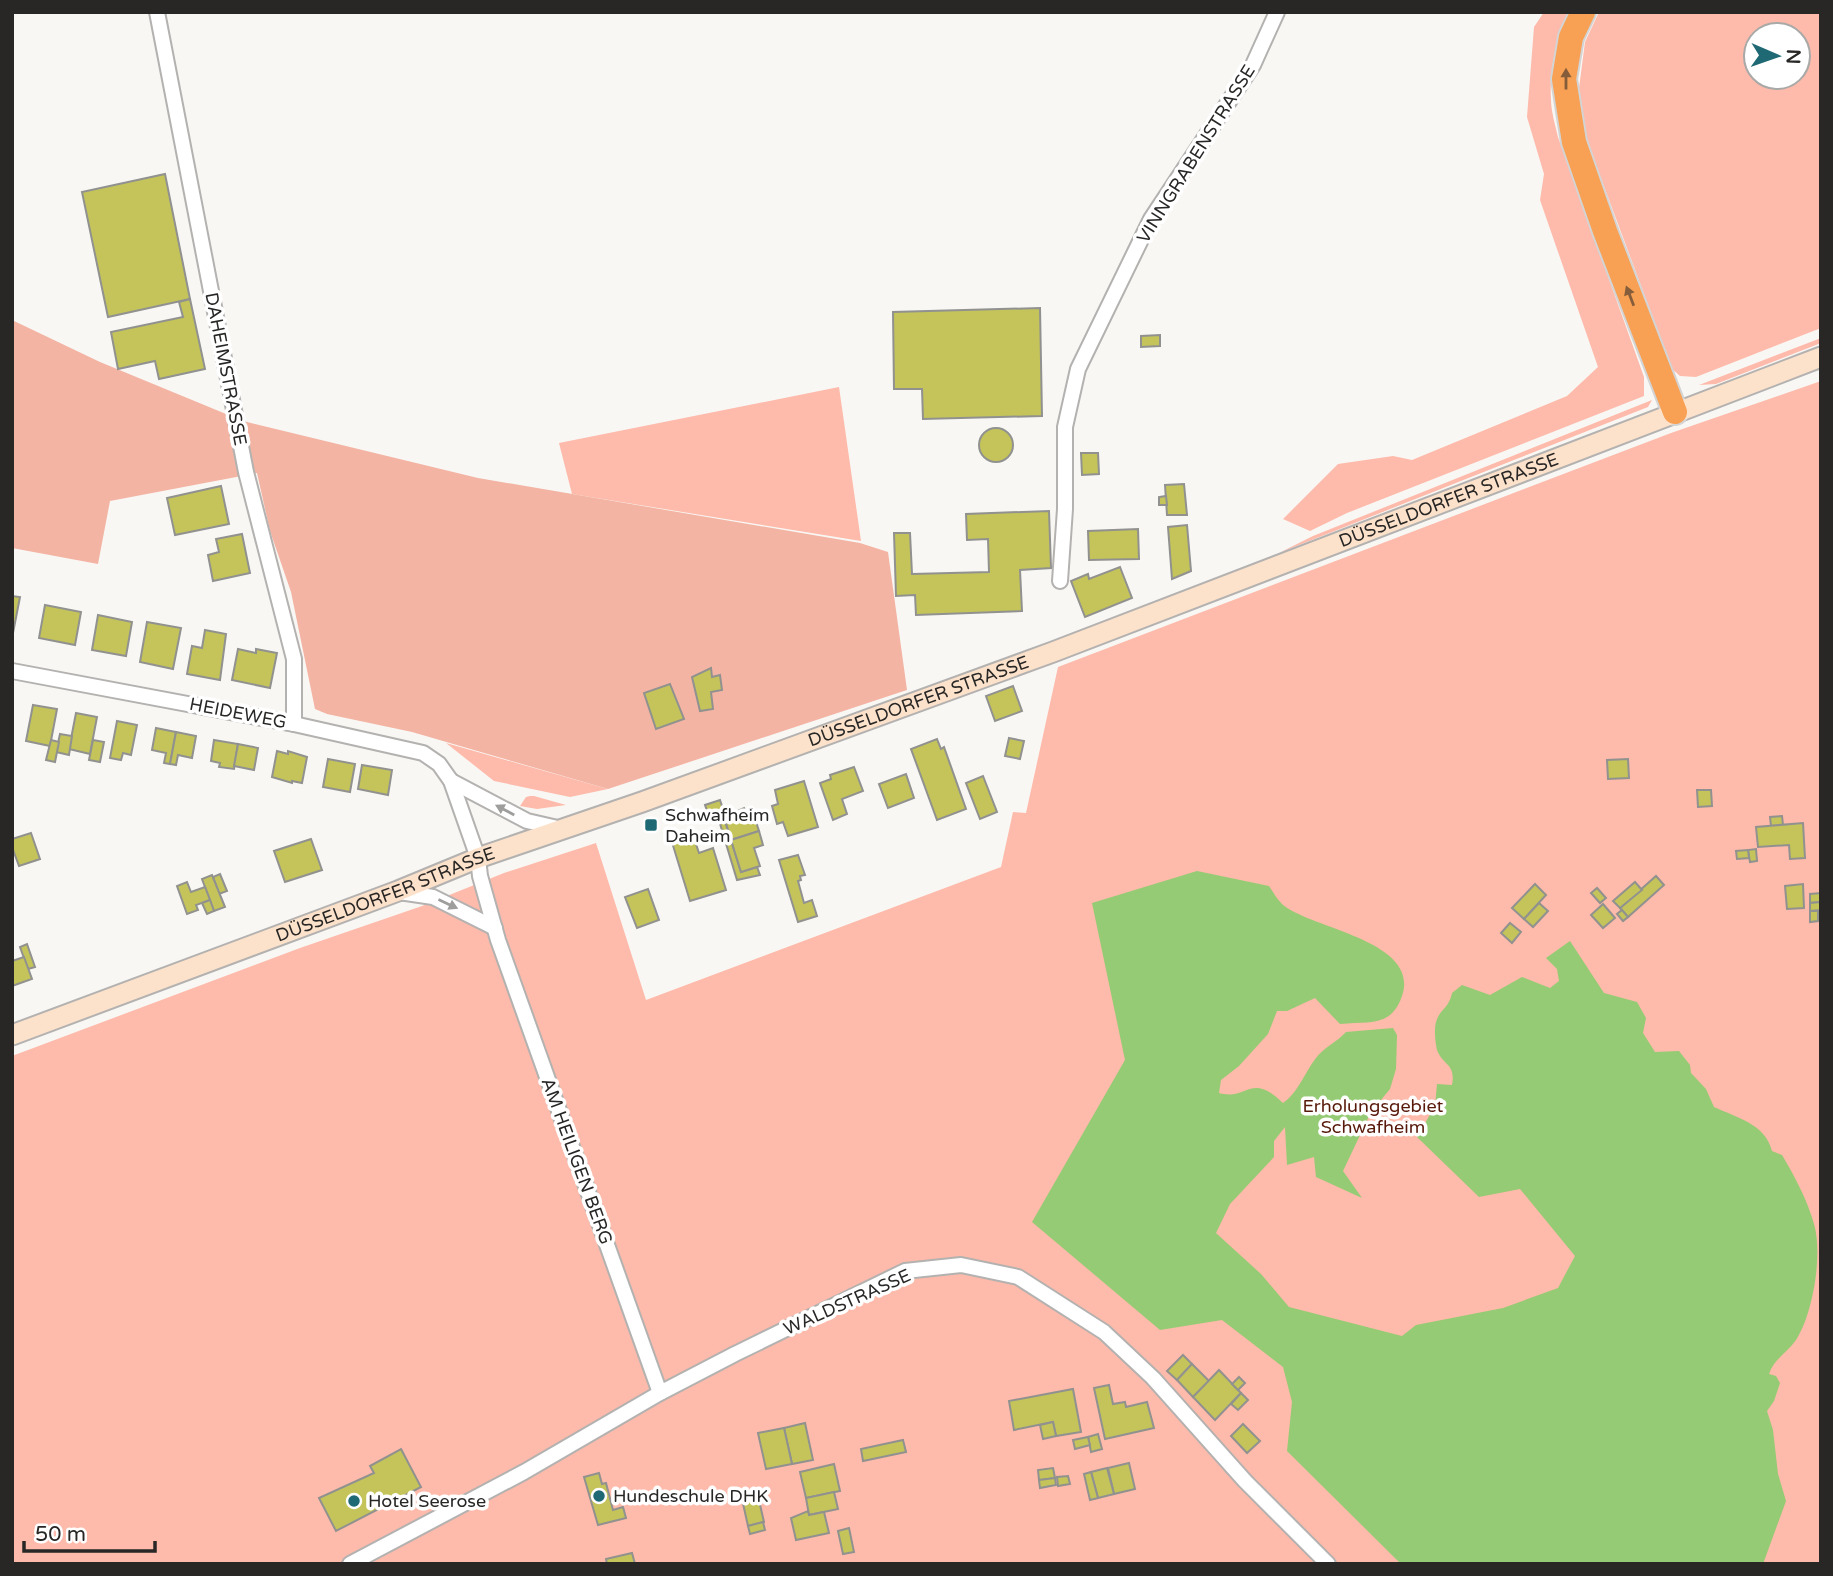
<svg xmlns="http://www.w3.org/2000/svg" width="1833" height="1576" font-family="'Varela Round',sans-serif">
<rect width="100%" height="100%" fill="#f9f7f4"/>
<g fill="#febaaa" fill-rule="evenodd">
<path d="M1544,12H1569C1556,36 1549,72 1551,99C1551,111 1555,124 1558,137L1644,377V396L1347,513L1310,531L1283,519L1338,464L1393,456L1412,460L1567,396L1598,367L1540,200L1544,174L1527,117L1534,27Z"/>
<path d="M1599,12H1821V328L1696,377L1680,376L1672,369L1586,138L1579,88L1585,42ZM1756,35H1798V77H1756Z"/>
<path d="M1821,338V343L1716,384L1699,385Z"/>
<path d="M1821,381V1564H12V1056L300,948L422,906L504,873L596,843L646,1000L1001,867L1013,812L1026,813L1058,667L1671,433Z"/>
<path d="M839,387L861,541L572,494L559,443Z"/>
<path d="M1652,400L1648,407L1279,553L1313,536Z"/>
<path d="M446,743L608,789L570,797L494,781Z"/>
<path d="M530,796H534L566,805L537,809L520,806L526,797Z"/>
</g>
<path fill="#f3b4a4" d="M12,320L100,362L243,421L478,478L860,543L888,552L907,690L608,789L412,732L327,714L315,709L291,592L270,531L257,473L110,501L98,564L12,548Z"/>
<path fill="#95cb74" d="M1197,871L1269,886C1273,892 1277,899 1282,904C1310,929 1421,940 1402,996C1391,1028 1369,1021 1340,1024L1315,998L1287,1011H1277L1268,1034L1239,1066L1221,1080L1219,1093C1248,1101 1250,1071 1283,1103C1298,1093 1305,1072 1316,1058C1323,1048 1337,1042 1346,1032L1393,1028L1397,1035L1396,1069L1390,1089L1371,1112L1343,1171L1362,1198L1316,1177L1314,1157L1287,1165L1285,1127L1274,1141V1157L1230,1204L1216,1233L1261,1274L1289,1307L1402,1336L1416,1325L1503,1308L1558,1288L1575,1256L1520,1189L1479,1197L1417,1137L1435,1106L1437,1084L1452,1085C1456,1063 1443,1066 1437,1050C1436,1046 1435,1038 1435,1033C1434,1010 1449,1011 1452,993L1462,985L1490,995L1522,977L1550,988L1559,981L1557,969L1546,958L1570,941L1604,993L1637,1002L1646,1018L1643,1033L1655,1052L1679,1051L1690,1065L1691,1073L1706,1089L1714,1107C1738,1118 1765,1124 1772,1151L1782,1155C1795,1177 1807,1199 1814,1224C1823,1254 1813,1314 1796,1340C1787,1353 1774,1359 1769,1374L1776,1376L1780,1383L1774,1401L1767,1411L1773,1430L1778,1474L1786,1501L1763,1564H1401L1287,1451L1292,1402L1283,1367L1222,1320L1160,1330L1032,1222L1125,1060L1092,903Z"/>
<g fill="#c4c45a" stroke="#91928f" stroke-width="2">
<path d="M165,174L190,299L108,317L82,192Z"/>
<path d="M190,299L205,369L159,379L155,361L118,369L111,332L183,317L179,302Z"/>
<path d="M1040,308L1042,416L923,419L922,389H894L893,312Z"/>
<path d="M1160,335V346L1141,347V336Z"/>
<circle cx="996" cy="445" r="17"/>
<path d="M1081,453H1098L1099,474L1082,475Z"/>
<path d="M1184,484L1187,515H1167L1165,485Z"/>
<path d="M221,486L229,524L175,535L167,498Z"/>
<path d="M1166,496L1167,505H1159V497Z"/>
<path d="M1049,511L1051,568L1020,570L1022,611L916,615L915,595L896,596L894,533H910L912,574L989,572L988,539L967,540L966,514Z"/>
<path d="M1187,525L1191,571L1172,579L1168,527Z"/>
<path d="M1138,529L1139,559L1089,560L1088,531Z"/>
<path d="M242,534L250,573L213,581L208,555L219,552L216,539Z"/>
<path d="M1120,567L1132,598L1085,617L1071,581L1088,574L1089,579Z"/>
<path d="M12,596L20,597L13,633H12Z"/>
<path d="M45,605L81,612L75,645L39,638Z"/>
<path d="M98,615L132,622L126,656L92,650Z"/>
<path d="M147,622L181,628L173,669L140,662Z"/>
<path d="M205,630L226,634L220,680L187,674L192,646L202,648Z"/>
<path d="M238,649L256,653V649L277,653L270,688L232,680Z"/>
<path d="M711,668L712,677L720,675L722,690L711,692L713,709L700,711L692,677Z"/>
<path d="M670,684L684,719L656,729L644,693Z"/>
<path d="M1013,686L1022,711L995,721L986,696Z"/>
<path d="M33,705L57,709L50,746L26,741Z"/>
<path d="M76,713L97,717L90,754L69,749Z"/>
<path d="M117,721L137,725L131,755L123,753L121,760L110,758Z"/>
<path d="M156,728L176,732L170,764L164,763L166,753L152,750Z"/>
<path d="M176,732L196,736L192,758L178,755L176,765L170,764Z"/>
<path d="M60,734L72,736L69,755L56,752Z"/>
<path d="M1009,738L1024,741L1020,759L1005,756Z"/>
<path d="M937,739L941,749L944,747L966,809L937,820L911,749Z"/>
<path d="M51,740L59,742L55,762L46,760Z"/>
<path d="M93,740L104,742L100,762L89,760Z"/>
<path d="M214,740L238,744L234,769L219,767L220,763L211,761Z"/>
<path d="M238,744L258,748L254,770L234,766Z"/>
<path d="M277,751L288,754V751L307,757L302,783L292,781V783L272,777Z"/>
<path d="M328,759L355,764L350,792L323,787Z"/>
<path d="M1628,759L1629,778L1608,779L1607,760Z"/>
<path d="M362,765L392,770L388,795L358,789Z"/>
<path d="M854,767L863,791L842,799L847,814L833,820L820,783L831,779L830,775Z"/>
<path d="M906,774L914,798L888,808L879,784Z"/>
<path d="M983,776L997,812L980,819L966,783Z"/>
<path d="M804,781L818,827L788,836L783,822L777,824L772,806L778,804L775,790Z"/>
<path d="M1697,790H1711L1712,806L1698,807Z"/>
<path d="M720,800L725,815L710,820L705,805Z"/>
<path d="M744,808L745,811L752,809L759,831L731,840L724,817Z"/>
<path d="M723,815L741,872L757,867L760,875L737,880L718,817Z"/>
<path d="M1782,816L1783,825L1771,826L1770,817Z"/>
<path d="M1803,823L1805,858L1790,859L1789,845L1758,847L1756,827Z"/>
<path d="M759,831L763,845L754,848L760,866L741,872L731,840Z"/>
<path d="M692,832L699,853L713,848L726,890L690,901L671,839Z"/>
<path d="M31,833L40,859L19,866L12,847V839Z"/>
<path d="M311,839L322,870L285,882L274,851Z"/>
<path d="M1756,849L1757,861L1750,862L1748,850Z"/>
<path d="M1748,850L1749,858L1737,859L1736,851Z"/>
<path d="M798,855L805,875L800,876L801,880L798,881L804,903L812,900L817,916L798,922L779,860Z"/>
<path d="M220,874L227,891L219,894L213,877Z"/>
<path d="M212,875L225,907L214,911L202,879Z"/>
<path d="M1656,876L1664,885L1628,917L1620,908Z"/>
<path d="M187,882L191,892L205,887L210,900L196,905L198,910L187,914L177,886Z"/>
<path d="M1635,882L1642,890L1620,908L1613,901Z"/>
<path d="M1535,884L1546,895L1524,919L1512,908Z"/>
<path d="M1803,884L1804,908L1787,909L1785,886Z"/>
<path d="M1597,888L1606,898L1600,903L1591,893Z"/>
<path d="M648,889L659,920L637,928L625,897Z"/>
<path d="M1821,893V902L1810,903V894Z"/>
<path d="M210,900L214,911L207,914L202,903Z"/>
<path d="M1821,902V910L1810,911V903Z"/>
<path d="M1539,903L1548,911L1533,927L1524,919Z"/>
<path d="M1603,904L1615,918L1603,928L1591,915Z"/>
<path d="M1622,910L1628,917L1623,921L1617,914Z"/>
<path d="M1810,911H1818V921L1810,922Z"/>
<path d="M1510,923L1521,932L1512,943L1501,933Z"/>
<path d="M27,944L35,967L28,969L20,947Z"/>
<path d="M24,957L32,979L12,986V961Z"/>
<path d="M1183,1355L1192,1364L1177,1380L1167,1371Z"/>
<path d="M1192,1364L1209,1381L1193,1397L1177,1380Z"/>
<path d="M1219,1370L1241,1393L1215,1420L1193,1397Z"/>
<path d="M1239,1377L1245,1383L1238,1390L1232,1384Z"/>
<path d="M1109,1385L1113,1404L1125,1402L1126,1407L1147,1402L1154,1428L1105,1439L1094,1388Z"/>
<path d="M1073,1389L1081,1432L1056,1436L1053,1422L1014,1430L1009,1401Z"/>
<path d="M1241,1393L1248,1400L1238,1410L1231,1404Z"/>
<path d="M1053,1422L1056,1436L1043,1439L1040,1425Z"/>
<path d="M805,1423L813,1460L792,1464L784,1428Z"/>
<path d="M1243,1424L1260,1441L1247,1453L1231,1436Z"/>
<path d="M784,1428L792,1464L766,1469L758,1433Z"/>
<path d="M1098,1434L1102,1449L1091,1452L1088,1437Z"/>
<path d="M1088,1437L1090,1445L1075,1449L1073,1440Z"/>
<path d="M903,1440L906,1452L863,1461L861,1449Z"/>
<path d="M401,1449L421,1487L336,1531L319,1498L374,1473L370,1466Z"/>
<path d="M1129,1463L1135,1489L1114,1494L1108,1468Z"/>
<path d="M834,1464L840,1491L806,1498L800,1472Z"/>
<path d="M1053,1468L1055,1478L1039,1480L1038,1470Z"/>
<path d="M1107,1468L1114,1494L1098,1498L1091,1472Z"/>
<path d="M1091,1472L1098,1498L1090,1500L1084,1474Z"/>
<path d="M599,1473L602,1484L606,1483L613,1510L623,1507L626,1518L598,1525L584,1477Z"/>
<path d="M1068,1476L1070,1484L1058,1486L1057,1477Z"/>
<path d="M1055,1478L1056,1485L1040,1488L1039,1480Z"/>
<path d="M834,1492L838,1509L809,1515L806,1498Z"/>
<path d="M758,1496L764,1522L748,1526L742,1499Z"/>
<path d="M808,1511L809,1515L824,1512L829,1533L796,1540L791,1518Z"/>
<path d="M763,1522L765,1530L750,1534L748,1526Z"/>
<path d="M849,1528L854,1552L843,1554L838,1531Z"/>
<path d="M632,1553L635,1564H607L606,1559Z"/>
</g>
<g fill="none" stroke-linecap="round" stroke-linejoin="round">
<defs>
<g id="street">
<path d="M157,12L246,472L294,659V724"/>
<path d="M1060,581L1065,509V427L1078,369L1151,219L1253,65L1277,12"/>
<path d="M12,671L294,724L423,753L439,764L451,781L478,858L480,876L498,940L660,1393"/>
<path d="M451,781L527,821L562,829"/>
<path d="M399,892L433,897L495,928"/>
<path d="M350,1564L524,1472L660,1393L735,1354L905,1271L961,1265L1018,1277L1104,1332L1153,1378L1245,1481L1328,1564"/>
</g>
<g id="secondary">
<path id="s1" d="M12,1035L398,891L478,858L642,802L1053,652L1821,357"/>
</g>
<path id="highway" d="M1583,12L1571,37L1564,79L1574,142L1605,231L1675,412"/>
</defs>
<use href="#street" stroke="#b4b2b0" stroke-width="18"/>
<use href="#secondary" stroke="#b4b2b0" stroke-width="23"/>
<use href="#highway" stroke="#d4d4d4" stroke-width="28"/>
<use href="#street" stroke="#fff" stroke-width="14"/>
<use href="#secondary" stroke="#fde2cb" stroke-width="19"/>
<use href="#highway" stroke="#f8a053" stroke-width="24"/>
</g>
<defs><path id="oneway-solid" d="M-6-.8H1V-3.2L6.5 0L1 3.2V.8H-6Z" transform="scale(1.75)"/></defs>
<g fill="#865d3a">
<use href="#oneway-solid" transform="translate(1566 79) rotate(-90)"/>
<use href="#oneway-solid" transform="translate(1630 296) rotate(-111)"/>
</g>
<g fill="#9e9e9d">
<use href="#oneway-solid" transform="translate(505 810) rotate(-152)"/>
<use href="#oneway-solid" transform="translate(448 904) rotate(25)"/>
</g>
<g fill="#1f6974" stroke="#fff" stroke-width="2.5">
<rect x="644" y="818" width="14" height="14" rx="3.5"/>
<circle cx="599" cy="1496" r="7"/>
<circle cx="354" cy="1501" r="7"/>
</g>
<g text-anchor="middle" stroke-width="7" stroke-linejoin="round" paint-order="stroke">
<g font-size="18" fill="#282726" stroke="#fff">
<text transform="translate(1196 154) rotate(-58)" y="6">VINNGRABENSTRASSE</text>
<text transform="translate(226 369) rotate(79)" y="6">DAHEIMSTRASSE</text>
<text dy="6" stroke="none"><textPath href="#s1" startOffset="1533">DÜSSELDORFER STRASSE</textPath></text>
<text dy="6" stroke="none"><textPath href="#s1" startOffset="966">DÜSSELDORFER STRASSE</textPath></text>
<text transform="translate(238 713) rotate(11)" y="6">HEIDEWEG</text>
<text dy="6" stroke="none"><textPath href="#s1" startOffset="399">DÜSSELDORFER STRASSE</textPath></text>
<text transform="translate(577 1161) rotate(70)" y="6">AM HEILIGEN BERG</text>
<text transform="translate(847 1302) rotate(-24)" y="6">WALDSTRASSE</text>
</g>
<g font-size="18" fill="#282726" stroke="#fff" text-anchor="start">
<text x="665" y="821">Schwafheim<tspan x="665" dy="21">Daheim</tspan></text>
<text x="613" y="1502">Hundeschule DHK</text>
<text x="368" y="1507">Hotel Seerose</text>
</g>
<g font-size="18" fill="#57190a" stroke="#fff">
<text x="1373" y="1112">Erholungsgebiet<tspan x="1373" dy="21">Schwafheim</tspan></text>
</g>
</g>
<rect width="1833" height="1576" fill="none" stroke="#282726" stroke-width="28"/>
<g transform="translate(1777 56) rotate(92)"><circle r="33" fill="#ffffff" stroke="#a9a9a8" stroke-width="2"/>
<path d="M0-5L12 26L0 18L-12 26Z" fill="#1f6974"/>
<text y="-10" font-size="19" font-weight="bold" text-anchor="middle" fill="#282726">N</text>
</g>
<path d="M24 1541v10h131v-10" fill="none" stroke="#282726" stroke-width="3.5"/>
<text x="35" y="1541" font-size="21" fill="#282726" stroke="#ffffff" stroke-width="5" paint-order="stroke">50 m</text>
</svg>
